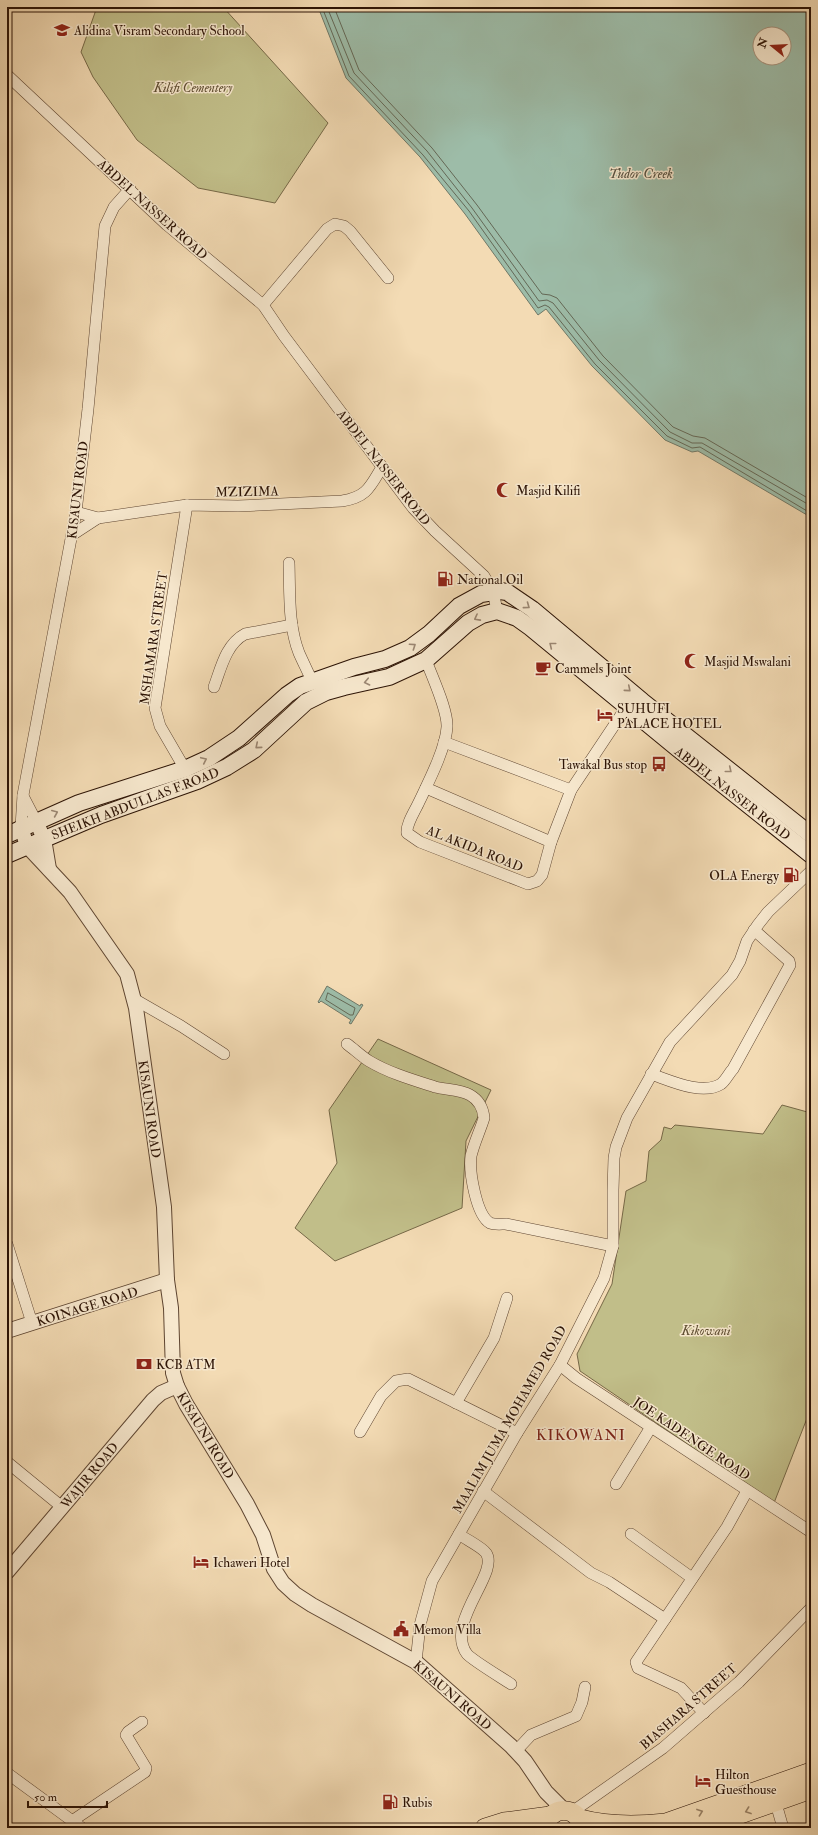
<svg xmlns="http://www.w3.org/2000/svg" width="818" height="1835" font-family="'IM FELL Double Pica',serif">
<rect width="100%" height="100%" fill="#f3dbb4"/>
<filter id="stains"><feTurbulence type="fractalNoise" baseFrequency=".005" numOctaves="4"/><feColorMatrix values="0 0 0 0 .2 0 0 0 0 .09 0 0 0 0 .02 0 0 0 .5 -.17"/></filter>
<radialGradient id="worn" r=".72"><stop offset=".6" stop-color="#630" stop-opacity="0"/><stop offset="1" stop-color="#630" stop-opacity=".3"/></radialGradient>
<g fill="#c1be89" stroke="#766847">
<path d="M97,7H223L328,123L275,203L198,188L137,140L93,77L81,52Z"/>
<path d="M378,1039L491,1090L466,1141L462,1208L335,1261L295,1228L337,1163L329,1110Z"/>
<path d="M782,1105L811,1113V1408L774,1503L580,1371L577,1354L612,1284L626,1191L646,1181L649,1151L661,1140L664,1127L671,1129L675,1125L763,1134Z"/>
</g>
<g fill="#9dbca8" stroke="#707867" fill-rule="evenodd">
<path d="M318,7H811V514L807,515L698,451L692,452L665,440L592,366L546,309L538,315L465,214L420,157L346,78ZM760,34H784V58H760Z"/>
<path d="M327,986L360,1006L361,1004L363,1005L351,1024L349,1023L351,1020L321,1001L319,1003L318,1002Z"/>
</g>
<g fill="none" stroke-linecap="round" stroke-linejoin="round">
<g stroke="#646856" stroke-width="1">
<path d="M322,7L349,76L423,155L469,211L538,308L545,305L549,307L595,364L667,436L692,448L700,447L807,511H811"/>
<path d="M327,7L354,73L427,151L472,208L539,301L547,300L553,303L599,360L670,432L692,443H702L811,506"/>
<path d="M334,7L359,70L432,148L477,205L542,294L550,295L557,298L603,356L673,427L693,436L705,438L811,500"/>
<path d="M328,993L355,1008L353,1015H350L326,1000Z"/>
</g>
<defs>
<g id="minor">
<path d="M7,75L167,225L263,305L284,336L413,508L435,531L484,576L493,591L497,611"/>
<path d="M263,305L327,229L335,224L344,226L350,231L388,278"/>
<path d="M76,512L98,518L187,505L238,506L342,501C367,497 370,487 382,467"/>
<path d="M72,535L98,518"/>
<path d="M289,563C290,592 288,625 299,653C303,662 308,672 312,681"/>
<path d="M426,660C432,677 448,710 447,727C446,748 428,783 419,802C415,811 406,824 407,833L420,842L528,884L537,881L542,875L551,842L571,790L627,706"/>
<path d="M214,687C221,668 226,644 245,634L292,625"/>
<path d="M444,742L571,790"/>
<path d="M185,769L160,726L155,708L187,505"/>
<path d="M426,788L551,842"/>
<path d="M23,796L36,821"/>
<path d="M21,827L23,795L76,512L88,409L105,226L114,207L130,189"/>
<path d="M134,999L181,1026L224,1054"/>
<path d="M347,1044C354,1049 361,1056 369,1061C389,1073 413,1080 435,1087C446,1090 460,1089 470,1095C479,1100 483,1108 484,1118C480,1131 474,1143 471,1156C469,1171 476,1215 490,1223C495,1225 501,1224 506,1224L613,1246"/>
<path d="M651,1074C669,1080 702,1096 721,1084C726,1080 729,1073 733,1069L790,965L789,961L754,930"/>
<path d="M7,1244L32,1323"/>
<path d="M560,1365L576,1378L651,1427L811,1532"/>
<path d="M456,1403L494,1338L507,1298"/>
<path d="M360,1432L381,1396L396,1381L408,1379L517,1433"/>
<path d="M7,1462L62,1507"/>
<path d="M616,1484L651,1427"/>
<path d="M483,1491L591,1573L609,1582L665,1619"/>
<path d="M459,1534C465,1539 482,1547 486,1553C500,1573 444,1623 467,1654C472,1660 502,1678 511,1684"/>
<path d="M631,1534L692,1578"/>
<path d="M416,1662L420,1625L432,1581L517,1433L560,1365L604,1278L613,1246V1190L614,1158L616,1147L627,1118L670,1042L732,975L740,961L747,941L757,926L768,912L811,871"/>
<path d="M704,1713L681,1688L638,1668L636,1662L727,1527L747,1491"/>
<path d="M516,1751L531,1735L576,1716L582,1702L585,1687"/>
<path d="M7,1773L82,1828"/>
<path d="M775,1800L783,1828"/>
<path d="M572,1812L663,1748L739,1682L811,1608"/>
<path d="M72,1821L145,1772L146,1768L126,1735L128,1732L142,1722"/>
</g>
<g id="tertiary">
<path d="M36,821L44,839L49,869"/>
<path d="M21,827L27,846L70,892L127,974L136,1008L164,1207L167,1280L171,1308L173,1373L177,1386L186,1404L247,1504L263,1535L274,1569L283,1583L295,1594L312,1605L416,1662L511,1746L525,1761L546,1792L564,1810"/>
<path d="M7,1331L167,1280"/>
<path d="M7,1572L153,1400L161,1393L177,1386"/>
</g>
<g id="secondary">
<path d="M7,835L79,803L185,769L209,758L239,738L287,695L300,686L354,667L385,659L410,648L429,634L459,606L481,594L500,591L507,592L532,609L642,701L811,835"/>
<path d="M7,855L101,815L197,781L227,767L254,750L306,702L326,692L344,687L389,677L426,660L468,623L482,615L497,611L517,618L531,628L677,748L811,855"/>
</g>
<g id="trunk">
<path d="M580,1819C606,1826 638,1826 666,1823L811,1772"/>
<path d="M545,1827C550,1805 579,1805 582,1828"/>
<path d="M485,1828L504,1822L550,1816"/>
<path d="M701,1828L811,1789"/>
</g>
</defs>
<use href="#minor" stroke="#5e4531" stroke-width="12"/>
<use href="#tertiary" stroke="#5e4531" stroke-width="16"/>
<use href="#secondary" stroke="#2c1305" stroke-width="18"/>
<use href="#trunk" stroke="#2c1305" stroke-width="20"/>
<use href="#minor" stroke="#f7e8ce" stroke-width="11"/>
<use href="#tertiary" stroke="#f7e8ce" stroke-width="14"/>
<use href="#secondary" stroke="#f7e8ce" stroke-width="16"/>
<use href="#trunk" stroke="#f3dbb4" stroke-width="19"/>
</g>
<defs><path id="oneway-chevron" d="M-2-3.5L2.5 0L-2 3.5" fill="none" stroke-width="1.6" stroke-linecap="round" stroke-linejoin="round"/></defs>
<g stroke="#9c8874">
<use href="#oneway-chevron" transform="translate(527 606) rotate(36)"/>
<use href="#oneway-chevron" transform="translate(477 618) rotate(152)"/>
<use href="#oneway-chevron" transform="translate(552 645) rotate(-141)"/>
<use href="#oneway-chevron" transform="translate(413 646) rotate(-34)"/>
<use href="#oneway-chevron" transform="translate(367 682) rotate(168)"/>
<use href="#oneway-chevron" transform="translate(628 689) rotate(40)"/>
<use href="#oneway-chevron" transform="translate(258 746) rotate(140)"/>
<use href="#oneway-chevron" transform="translate(204 760) rotate(-25)"/>
<use href="#oneway-chevron" transform="translate(729 770) rotate(39)"/>
<use href="#oneway-chevron" transform="translate(55 813) rotate(-23)"/>
</g>
<g stroke="#998165">
<use href="#oneway-chevron" transform="translate(748 1811) rotate(160)"/>
<use href="#oneway-chevron" transform="translate(700 1812) rotate(-20)"/>
</g>
<defs>
<symbol id="school-bare" viewBox="-9 -9 18 18"><path d="M0-5L7-2L0 1L-7-2ZM-4 1L0 2.5L4 1V4Q0 6-4 4Z" fill="#8f2418" stroke="#f7e8ce" stroke-width="2.5" paint-order="stroke"/></symbol>
<symbol id="mosque-bare" viewBox="-9 -9 18 18"><path d="M3.5-4.9A6 6 0 1 0 3.5 4.9A5 5 0 1 1 3.5-4.9Z" fill="#8f2418" stroke="#f7e8ce" stroke-width="2.5" paint-order="stroke"/></symbol>
<symbol id="fuel-bare" viewBox="-9 -9 18 18"><path d="M-5.5-6h7V0h2V4h1.3V-2.5L3-4.5l.8-.8L6-3V5H2.5V1h-1V6h-7ZM-4.2-4.7v3.2H.2V-4.7Z" fill="#8f2418" stroke="#f7e8ce" stroke-width="2.5" paint-order="stroke"/></symbol>
<symbol id="cafe-bare" viewBox="-9 -9 18 18"><path d="M-5.5-4.5H6V0H3Q3 3.5 0 3.5H-2.5Q-5.5 3.5-5.5 0ZM3-3.2v2h1.7v-2ZM-6 4.5H4V6H-6Z" fill="#8f2418" stroke="#f7e8ce" stroke-width="2.5" paint-order="stroke"/></symbol>
<symbol id="hotel-bare" viewBox="-9 -9 18 18"><path d="M-6-4.5h1.5V1H6V5H4.5V3h-9V5H-6ZM-4 0a1.8 1.8 0 1 1 3.6 0ZM.5 0V-2.5h3Q6-2.5 6 0Z" fill="#8f2418" stroke="#f7e8ce" stroke-width="2.5" paint-order="stroke"/></symbol>
<symbol id="bus-bare" viewBox="-9 -9 18 18"><path d="M-5-6H5V4H4V6H2V4H-2V6H-4V4H-5ZM-3.5-4V0h7V-4ZM-3.5 1.2v1.5H-2V1.2ZM2 1.2v1.5H3.5V1.2Z" fill="#8f2418" stroke="#f7e8ce" stroke-width="2.5" paint-order="stroke"/></symbol>
<symbol id="bank-bare" viewBox="-9 -9 18 18"><path d="M-6-4H6V4H-6ZM0-2.3a2.3 2.3 0 1 0 0 4.6a2.3 2.3 0 1 0 0-4.6Z" fill="#8f2418" stroke="#f7e8ce" stroke-width="2.5" paint-order="stroke"/></symbol>
<symbol id="civic-bare" viewBox="-9 -9 18 18"><path d="M-.6-6.5H3V-4.5H.6V-3L4-1V1h2V6H-6V1h2V-1L-.6-3ZM-1.2 2.5V6h2.4V2.5Z" fill="#8f2418" stroke="#f7e8ce" stroke-width="2.5" paint-order="stroke"/></symbol>
</defs>
<g fill-rule="evenodd">
<use href="#school-bare" x="51" y="19" width="22" height="22"/>
<use href="#mosque-bare" x="493" y="479" width="22" height="22"/>
<use href="#fuel-bare" x="434" y="568" width="22" height="22"/>
<use href="#mosque-bare" x="681" y="650" width="22" height="22"/>
<use href="#cafe-bare" x="532" y="657" width="22" height="22"/>
<use href="#hotel-bare" x="594" y="704" width="22" height="22"/>
<use href="#bus-bare" x="648" y="753" width="22" height="22"/>
<use href="#fuel-bare" x="780" y="864" width="22" height="22"/>
<use href="#bank-bare" x="133" y="1353" width="22" height="22"/>
<use href="#hotel-bare" x="190" y="1551" width="22" height="22"/>
<use href="#civic-bare" x="390" y="1618" width="22" height="22"/>
<use href="#hotel-bare" x="692" y="1770" width="22" height="22"/>
<use href="#fuel-bare" x="379" y="1791" width="22" height="22"/>
</g>
<g text-anchor="middle" stroke-width="3" stroke-linejoin="round" paint-order="stroke">
<g font-size="13" fill="#2c1305" stroke="#f7e8ce" text-anchor="start">
<text x="74" y="35">Alidina Visram Secondary School</text>
<text x="516" y="495">Masjid Kilifi</text>
<text x="457" y="584">National Oil</text>
<text x="704" y="666">Masjid Mswalani</text>
<text x="555" y="673">Cammels Joint</text>
<text x="617" y="713">SUHUFI<tspan x="617" dy="15">PALACE HOTEL</tspan></text>
<text x="647" y="769" text-anchor="end">Tawakal Bus stop</text>
<text x="779" y="880" text-anchor="end">OLA Energy</text>
<text x="156" y="1369">KCB ATM</text>
<text x="213" y="1567">Ichaweri Hotel</text>
<text x="413" y="1634">Memon Villa</text>
<text x="715" y="1779">Hilton<tspan x="715" dy="15">Guesthouse</tspan></text>
<text x="402" y="1807">Rubis</text>
</g>
<g font-size="13" font-style="italic" fill="#604f33" stroke="#f7e8ce">
<text x="193" y="92">Kilifi Cementery</text>
<text x="706" y="1335">Kikowani</text>
</g>
<g font-size="13" fill="#2c1305" stroke="#f7e8ce">
<text transform="translate(153 209) rotate(42)" y="5">ABDEL NASSER ROAD</text>
<text transform="translate(384 467) rotate(52)" y="5">ABDEL NASSER ROAD</text>
<text transform="translate(77 490) rotate(-83)" y="5">KISAUNI ROAD</text>
<text transform="translate(247 491) rotate(-1)" y="5">MZIZIMA</text>
<text transform="translate(153 638) rotate(-82)" y="5">MSHAMARA STREET</text>
<text transform="translate(733 793) rotate(38)" y="5">ABDEL NASSER ROAD</text>
<text transform="translate(135 803) rotate(-21)" y="5">SHEIKH ABDULLAS F.ROAD</text>
<text transform="translate(475 848) rotate(22)" y="5">AL AKIDA ROAD</text>
<text transform="translate(150 1109) rotate(82)" y="5">KISAUNI ROAD</text>
<text transform="translate(87 1306) rotate(-17)" y="5">KOINAGE ROAD</text>
<text transform="translate(509 1419) rotate(-60)" y="5">MAALIM JUMA MOHAMED ROAD</text>
<text transform="translate(206 1435) rotate(59)" y="5">KISAUNI ROAD</text>
<text transform="translate(692 1438) rotate(34)" y="5">JOE KADENGE ROAD</text>
<text transform="translate(89 1475) rotate(-50)" y="5">WAJIR ROAD</text>
<text transform="translate(453 1695) rotate(41)" y="5">KISAUNI ROAD</text>
<text transform="translate(688 1706) rotate(-41)" y="5">BIASHARA STREET</text>
</g>
<g font-size="14" font-style="italic" fill="#544e3e" stroke="#f7e8ce">
<text x="641" y="178">Tudor Creek</text>
</g>
<g font-size="15" letter-spacing="1" fill="#7a1f14" stroke="#f7e8ce">
<text x="581" y="1440">KIKOWANI</text>
</g>
</g>
<rect width="818" height="1835" fill="none" stroke="#f3dbb4" stroke-width="24"/>
<rect x="8" y="8" width="802" height="1819" fill="none" stroke="#2c1305" stroke-width="2"/>
<rect x="12" y="12" width="794" height="1811" fill="none" stroke="#2c1305"/>
<g transform="translate(772 46) rotate(288)"><circle r="19" fill="#f7e8ce" stroke="#a6937e"/>
<path d="M0-3L7 15L0 10L-7 15Z" fill="#8f2418"/>
<text y="-6" font-size="11" font-weight="bold" text-anchor="middle" fill="#2c1305">N</text>
</g>
<path d="M28 1801v6h79v-6" fill="none" stroke="#2c1305" stroke-width="2"/>
<text x="34" y="1801" font-size="12" fill="#2c1305" stroke="#f7e8ce" stroke-width="3" paint-order="stroke">50 m</text>
<rect width="100%" height="100%" filter="url(#stains)"/>
<rect width="100%" height="100%" fill="url(#worn)"/>
</svg>
